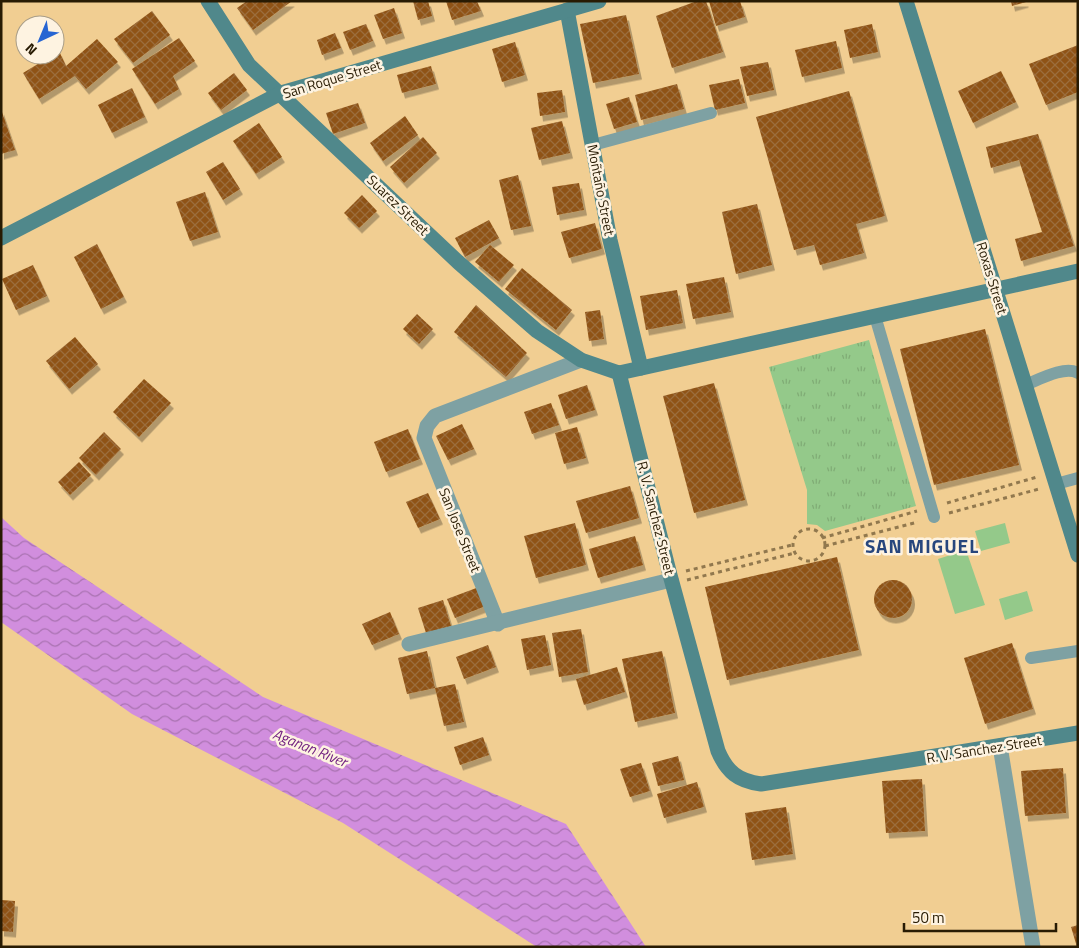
<svg xmlns="http://www.w3.org/2000/svg" width="1079" height="948" font-family="'Titillium Web',sans-serif">
<defs>
<pattern id="grass-tufts" width="24" height="20" patternUnits="userSpaceOnUse" patternTransform="scale(1.25)"><rect width="24" height="20" fill="#94c98a"/><path d="M3 7l-1-3M5 7V3M7 7l1-3M15 17l-1-3M17 17v-4M19 17l1-3" fill="none" stroke="#80ac75"/></pattern>
<pattern id="water-waves" width="16" height="10" patternUnits="userSpaceOnUse" patternTransform="scale(1.25)"><rect width="16" height="10" fill="#d18ede"/><path d="M0 5q4-4 8 0t8 0" fill="none" stroke="#aa73b2"/></pattern>
<pattern id="building-cross-hatch" width="8" height="8" patternUnits="userSpaceOnUse" patternTransform="scale(1.25)"><rect width="8" height="8" fill="#8f5316"/><path d="M0 0l8 8M0 8l8-8" fill="none" stroke="#9b6d3d"/></pattern>
<filter id="shadow"><feDropShadow dx="3" dy="5.5" stdDeviation="0" flood-color="#0004"/></filter>
</defs>
<rect width="100%" height="100%" fill="#f1ce92"/>
<path fill="url(#grass-tufts)" d="M869,340L916,506L825,531L817,525L807,524V490L769,367Z"/>
<g fill="#94c98a">
<path d="M1005,523L1010,543L981,551L975,531Z"/>
<path d="M966,550L985,605L955,614L938,559Z"/>
<path d="M1027,591L1033,611L1005,620L999,599Z"/>
</g>
<path fill="url(#water-waves)" d="M1,517L24,538L263,697L566,824L646,947H537L343,823L132,714L1,622Z"/>
<g fill="url(#building-cross-hatch)" filter="url(#shadow)">
<path d="M247,1H292L253,30L237,8Z"/>
<path d="M413,1H428L432,16L418,20Z"/>
<path d="M446,1H477L481,11L452,20Z"/>
<path d="M697,1H706L723,52L672,68L656,16Z"/>
<path d="M709,1H740L745,17L716,26Z"/>
<path d="M1011,1H1025L1026,2L1012,6Z"/>
<path d="M394,8L402,33L383,39L374,15Z"/>
<path d="M152,11L170,35L133,63L114,39Z"/>
<path d="M626,15L639,74L593,83L580,24Z"/>
<path d="M366,24L373,41L350,50L343,32Z"/>
<path d="M872,24L878,52L850,58L844,30Z"/>
<path d="M335,33L341,48L322,55L317,40Z"/>
<path d="M179,38L195,61L173,76L179,89L155,104L132,69Z"/>
<path d="M97,39L118,62L86,89L75,76L39,99L23,73L59,51L66,66Z"/>
<path d="M836,41L842,68L802,77L795,50Z"/>
<path d="M515,42L525,75L502,82L492,49Z"/>
<path d="M1078,45V92L1046,105L1029,64Z"/>
<path d="M768,62L774,90L747,96L740,67Z"/>
<path d="M431,66L436,84L402,93L397,75Z"/>
<path d="M1001,71L1016,102L973,123L958,91Z"/>
<path d="M234,73L247,90L221,110L208,93Z"/>
<path d="M739,79L745,103L715,110L709,85Z"/>
<path d="M677,84L684,109L641,120L635,95Z"/>
<path d="M132,88L145,117L112,133L98,105Z"/>
<path d="M562,90L565,112L540,116L537,93Z"/>
<path d="M849,91L885,216L856,224L864,253L820,265L814,245L794,250L756,117Z"/>
<path d="M629,97L637,122L614,129L606,104Z"/>
<path d="M358,103L365,123L333,134L326,113Z"/>
<path d="M1,109L15,150L1,154Z"/>
<path d="M405,116L418,135L383,161L370,143Z"/>
<path d="M562,121L570,153L539,160L531,128Z"/>
<path d="M259,123L282,157L256,174L233,141Z"/>
<path d="M1038,134L1074,246L1021,261L1015,239L1042,232L1019,160L991,168L986,147Z"/>
<path d="M423,137L437,153L404,183L390,167Z"/>
<path d="M223,162L240,189L223,200L206,172Z"/>
<path d="M518,175L531,226L511,230L499,180Z"/>
<path d="M579,183L584,210L557,215L552,187Z"/>
<path d="M205,192L218,232L190,241L176,202Z"/>
<path d="M362,195L377,211L359,228L344,213Z"/>
<path d="M757,204L772,265L736,274L722,212Z"/>
<path d="M489,220L499,238L465,257L455,238Z"/>
<path d="M595,223L602,249L569,258L561,232Z"/>
<path d="M97,244L124,297L101,309L74,257Z"/>
<path d="M490,245L514,265L499,282L475,262Z"/>
<path d="M33,265L47,296L16,310L2,279Z"/>
<path d="M522,268L572,310L556,330L505,289Z"/>
<path d="M724,277L731,312L693,319L686,284Z"/>
<path d="M677,290L683,323L646,330L640,296Z"/>
<path d="M476,305L527,353L506,377L454,332Z"/>
<path d="M600,310L604,339L589,341L585,312Z"/>
<path d="M417,314L433,329L419,344L403,329Z"/>
<path d="M985,329L1019,465L934,485L900,349Z"/>
<path d="M75,337L98,364L69,389L46,361Z"/>
<path d="M144,379L171,403L139,437L113,412Z"/>
<path d="M714,383L745,500L694,513L663,396Z"/>
<path d="M587,385L595,410L566,419L558,395Z"/>
<path d="M551,403L559,425L532,434L524,412Z"/>
<path d="M462,424L474,449L448,460L436,436Z"/>
<path d="M577,427L586,458L564,464L555,433Z"/>
<path d="M408,429L420,459L386,472L374,442Z"/>
<path d="M104,432L121,449L96,475L79,458Z"/>
<path d="M79,462L91,475L70,495L58,482Z"/>
<path d="M630,486L639,518L586,533L576,501Z"/>
<path d="M428,493L440,519L418,528L406,502Z"/>
<path d="M575,523L586,565L536,578L524,536Z"/>
<path d="M635,536L643,565L598,578L589,549Z"/>
<path d="M837,557L859,650L727,680L705,587Z"/>
<circle cx="893" cy="599" r="19"/>
<path d="M479,587L486,606L455,618L447,599Z"/>
<path d="M443,600L451,626L426,633L418,608Z"/>
<path d="M390,612L399,634L372,645L362,624Z"/>
<path d="M581,629L588,672L559,677L552,633Z"/>
<path d="M545,635L551,665L527,670L521,639Z"/>
<path d="M1012,643L1033,709L985,724L964,658Z"/>
<path d="M488,645L496,667L464,679L456,657Z"/>
<path d="M427,651L435,688L407,694L398,658Z"/>
<path d="M662,651L675,713L635,722L622,659Z"/>
<path d="M617,667L625,692L584,705L576,679Z"/>
<path d="M455,684L464,722L444,726L435,688Z"/>
<path d="M483,737L489,755L460,765L454,747Z"/>
<path d="M678,756L684,780L658,786L652,763Z"/>
<path d="M641,763L650,791L630,797L620,769Z"/>
<path d="M1063,768L1066,813L1025,816L1021,771Z"/>
<path d="M922,779L925,831L886,833L882,781Z"/>
<path d="M697,782L704,807L664,818L657,794Z"/>
<path d="M786,807L793,854L752,860L745,813Z"/>
<path d="M1,900L15,901L13,932L1,931Z"/>
<path d="M1078,925V947H1077L1071,927Z"/>
</g>
<g fill="none" stroke-linecap="round" stroke-linejoin="round">
<g stroke="#91784e" stroke-width="3" stroke-dasharray="4 4" stroke-linecap="butt">
<path d="M947,503L1037,477"/>
<path d="M949,513L1039,489"/>
<circle cx="809" cy="545" r="16"/>
<path d="M822,538L917,511"/>
<path d="M825,546L918,522"/>
<path d="M686,571L792,545"/>
<path d="M687,580L795,553"/>
</g>
<g stroke="#7ea1a3" stroke-width="12">
<path d="M593,145L711,113"/>
<path d="M875,316L934,517"/>
<path d="M1025,385C1038,380 1065,365 1078,373"/>
<path d="M1056,484L1078,478"/>
<path d="M1031,658L1078,651"/>
</g>
<g stroke="#7ea1a3" stroke-width="15">
<path d="M498,624L424,438L427,426L435,416L581,360"/>
<path d="M409,644L671,580"/>
<path d="M1000,746L1033,947"/>
</g>
<g stroke="#50888b" stroke-width="15">
<path d="M208,1L249,65L458,262L537,331L581,360L619,373L1078,271"/>
<path d="M906,1L1078,555"/>
<path d="M567,10L610,240L641,368"/>
<path d="M1,238L281,93L599,1"/>
<path d="M619,373L670,575L718,751C727,772 738,781 761,784L1078,733"/>
</g>
</g>
<g text-anchor="middle" stroke-width="5" stroke-linejoin="round" paint-order="stroke">
<g font-size="14" fill="#281b03" stroke="#fef3e1">
<text transform="translate(332 79) rotate(-17)" y="5">San Roque Street</text>
<text transform="translate(601 190) rotate(79)" y="5">Moñtaño Street</text>
<text transform="translate(398 205) rotate(44)" y="5">Suarez Street</text>
<text transform="translate(992 278) rotate(73)" y="5">Roxas Street</text>
<text transform="translate(656 518) rotate(76)" y="5">R. V. Sanchez Street</text>
<text transform="translate(460 530) rotate(68)" y="5">San Jose Street</text>
<text transform="translate(984 749) rotate(-9)" y="5">R. V. Sanchez Street</text>
</g>
<g font-size="15" font-style="italic" fill="#722281" stroke="#fef3e1">
<text transform="translate(310 748) rotate(22)" y="5">Aganan River</text>
</g>
<g font-size="19" font-weight="bold" letter-spacing="1" fill="#27467d" stroke="#fef3e1">
<text x="922" y="553">SAN MIGUEL</text>
</g>
</g>
<rect width="1079" height="948" fill="none" stroke="#281b03" stroke-width="5"/>
<g transform="translate(40 40) rotate(224)"><circle r="24" fill="#fef3e1" stroke="#a89d88"/>
<path d="M0-4L9 19L0 12L-9 19Z" fill="#2765d2"/>
<text y="-8" font-size="14" font-weight="bold" text-anchor="middle" fill="#281b03">N</text>
</g>
<path d="M904 923v8h152v-8" fill="none" stroke="#281b03" stroke-width="2.5"/>
<text x="912" y="923" font-size="15" fill="#281b03" stroke="#fef3e1" stroke-width="4" paint-order="stroke">50 m</text>
</svg>
